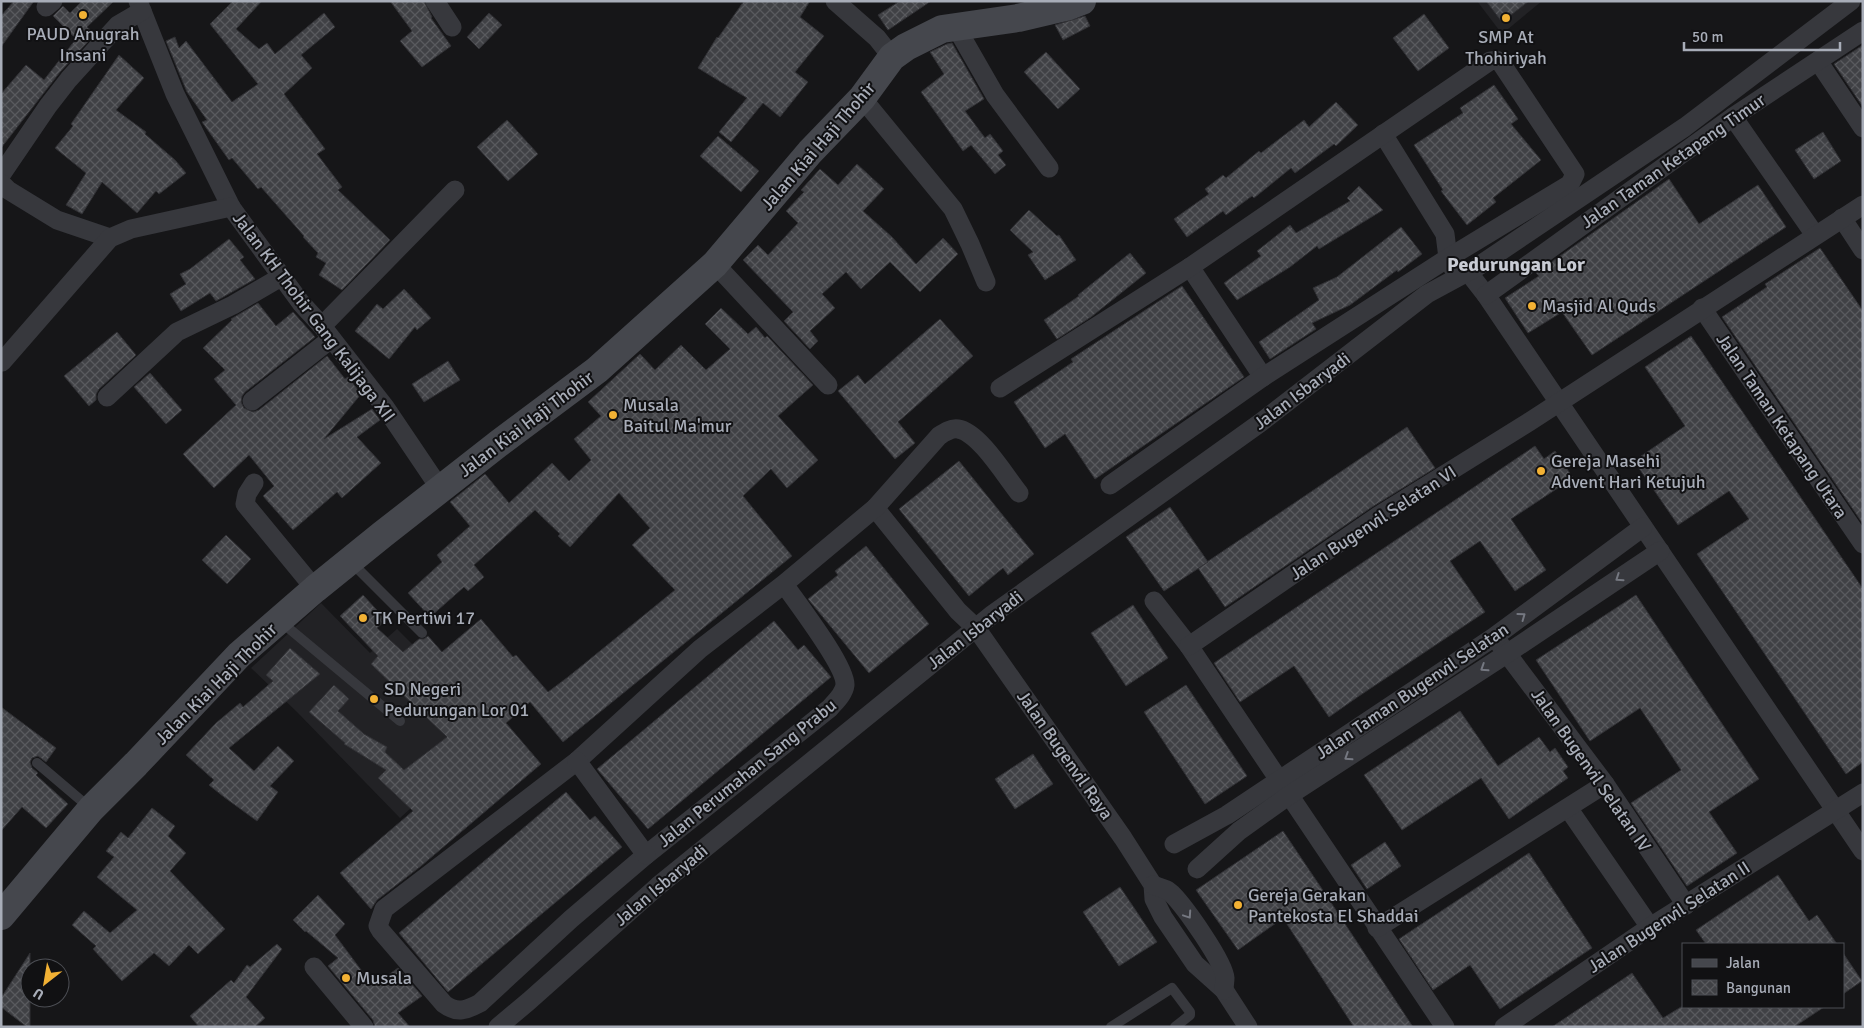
<svg xmlns="http://www.w3.org/2000/svg" width="1864" height="1028" font-family="Signika,sans-serif">
<defs>
<pattern id="building-cross-hatch" width="8" height="8" patternUnits="userSpaceOnUse" patternTransform="scale(1.25)"><rect width="8" height="8" fill="#404145"/><path d="M0 0l8 8M0 8l8-8" fill="none" stroke="#595a5e"/></pattern>
</defs>
<rect width="100%" height="100%" fill="#161618"/>
<g fill="#222225">
<path d="M1477,1H1542L1502,34Z"/>
<path d="M321,603L370,653L397,629L454,686L495,732L400,818L297,712L251,668Z"/>
</g>
<g fill="url(#building-cross-hatch)" stroke="#303034">
<path d="M14,1H34L1,47V16Z"/>
<path d="M82,1H114L87,27L95,34L60,72L1,148V94L26,65L44,80L76,39L53,16L63,6L70,13Z"/>
<path d="M233,1H262L236,29L259,49L267,43L275,54L324,13L335,27L301,55L312,68L284,94L325,149L317,154L342,187L338,190L390,240L342,290L319,275L326,263L316,257L318,253L303,237L304,236L261,187L258,189L232,158L229,160L202,122L207,120L187,92L166,41L175,37L179,48L186,41L232,102L258,84L210,24Z"/>
<path d="M390,1H424L432,17L431,18L451,46L422,67L400,41L412,31Z"/>
<path d="M744,1H810L800,17L824,36L795,72L808,82L780,117L763,103L731,142L719,132L747,98L698,68L717,37L718,38Z"/>
<path d="M900,1H931L888,30L878,15Z"/>
<path d="M1486,1H1529L1502,22Z"/>
<path d="M489,13L502,25L479,49L467,37Z"/>
<path d="M1424,14L1449,48L1418,71L1393,38Z"/>
<path d="M1085,16L1090,26L1063,40L1055,25Z"/>
<path d="M952,43L984,99L965,111L985,138L990,134L1003,151L998,155L1006,165L995,174L971,145L963,151L921,92L944,74L930,52L947,44Z"/>
<path d="M1863,45V107L1834,64Z"/>
<path d="M1046,52L1080,89L1058,109L1024,72Z"/>
<path d="M119,55L144,78L116,110L146,132L145,134L175,160L186,173L159,194L156,191L137,213L102,182L82,214L66,205L86,173L55,148L73,126L71,124Z"/>
<path d="M1494,85L1518,119L1511,124L1541,160L1493,198L1496,202L1467,225L1441,191L1443,190L1414,145L1463,113L1460,108Z"/>
<path d="M1336,102L1358,125L1336,146L1334,144L1295,173L1291,168L1254,198L1252,196L1226,215L1223,211L1187,237L1174,219L1209,194L1205,189L1223,175L1226,178L1259,151L1261,153L1304,120L1309,127Z"/>
<path d="M507,120L538,154L508,181L477,147Z"/>
<path d="M1823,132L1841,161L1814,179L1795,150Z"/>
<path d="M718,136L759,171L741,192L700,156Z"/>
<path d="M857,164L884,189L863,211L892,237L916,264L943,238L958,254L920,292L890,262L861,289L846,272L822,294L835,308L810,331L818,341L810,349L784,321L793,312L743,260L758,245L768,255L798,223L786,211L804,192L801,190L820,169L838,185Z"/>
<path d="M1669,179L1699,224L1758,185L1786,227L1592,355L1562,312L1528,333L1505,298L1539,276L1536,273Z"/>
<path d="M1359,186L1383,210L1319,249L1317,246L1290,267L1237,300L1224,283L1261,256L1257,251L1290,225L1296,233L1350,201L1347,198Z"/>
<path d="M1029,210L1057,236L1059,235L1076,260L1045,280L1028,255L1033,252L1010,230Z"/>
<path d="M1401,227L1422,254L1398,272L1397,270L1350,305L1312,323L1316,329L1270,359L1259,342L1319,300L1313,288L1337,277Z"/>
<path d="M229,239L244,257L240,260L255,279L216,301L210,293L181,311L170,294L186,284L180,274L190,269Z"/>
<path d="M1820,248L1863,311V524L1722,317L1767,287L1765,284Z"/>
<path d="M1130,253L1146,273L1091,317L1057,339L1044,320L1079,296L1078,295Z"/>
<path d="M1182,286L1244,377L1095,479L1065,434L1045,448L1014,402L1073,362L1071,359Z"/>
<path d="M404,289L431,318L417,330L415,327L389,359L355,331L377,304L383,309Z"/>
<path d="M258,303L276,326L293,312L315,337L245,392L242,396L241,402L244,408L253,412L259,410L327,356L345,379L348,377L361,394L324,439L372,409L380,420L357,437L381,463L342,498L337,492L293,530L263,496L274,486L249,455L214,488L183,454L236,405L214,379L225,370L203,348L232,320L231,319Z"/>
<path d="M721,308L748,334L756,327L765,338L767,336L813,385L778,416L818,460L787,488L771,469L743,496L792,556L563,742L530,702L506,723L541,764L421,866L377,900L371,909L340,873L413,811L378,778L386,770L344,744L345,743L309,712L334,685L349,699L338,711L364,734L387,747L385,752L404,770L447,737L371,664L378,656L340,616L363,595L386,620L377,628L403,652L419,639H424L428,636L442,652L481,619L513,657L516,655L548,692L568,677L675,590L632,545L650,528L619,493L570,547L558,536L560,534L535,510L474,565L484,577L468,591L464,587L430,617L408,593L442,562L437,555L470,526L450,502L485,474L509,503L552,463L569,481L591,460L574,439L601,416L588,402L640,354L655,370L681,345L706,370L730,349L705,324Z"/>
<path d="M940,319L973,356L898,422L915,443L895,459L838,391L858,375L865,384Z"/>
<path d="M117,332L136,355L99,389L96,394V400L89,406L64,376Z"/>
<path d="M1691,336L1863,589V762L1846,774L1697,554L1749,519L1729,491L1678,525L1634,461L1685,426L1645,367Z"/>
<path d="M448,361L460,380L424,402L412,384Z"/>
<path d="M150,373L182,410L166,424L134,387Z"/>
<path d="M1407,427L1435,468L1372,507L1225,607L1198,568Z"/>
<path d="M1535,446L1544,459L1555,451L1573,478L1511,519L1546,570L1515,591L1480,541L1450,561L1485,612L1359,696L1329,717L1294,666L1240,702L1214,663Z"/>
<path d="M959,461L1034,554L1008,575L1003,568L969,596L899,509Z"/>
<path d="M1170,507L1208,562L1164,591L1126,537Z"/>
<path d="M226,535L251,559L227,584L202,560Z"/>
<path d="M866,546L929,624L869,673L808,599L838,575L835,571Z"/>
<path d="M1636,595L1759,779L1709,812L1737,853L1687,886L1631,803L1681,770L1658,735L1640,708L1590,741L1536,660Z"/>
<path d="M1133,605L1168,658L1126,686L1091,633Z"/>
<path d="M774,621L798,650L804,645L831,677L648,829L597,769Z"/>
<path d="M290,648L320,674L229,748L254,771L278,746L294,761L270,786L278,792L257,821L224,797L209,785L214,780L186,755L216,723L240,703L243,707L273,681L266,675Z"/>
<path d="M1186,685L1247,776L1205,804L1144,712Z"/>
<path d="M1,707L56,748L46,762L38,756L32,758L30,762L32,768L38,773L36,775L68,804L46,828L22,807L1,831Z"/>
<path d="M1460,711L1498,766L1539,737L1550,752L1555,748L1568,767L1563,771L1568,778L1509,819L1481,778L1402,830L1364,775Z"/>
<path d="M1033,754L1053,784L1015,809L995,779Z"/>
<path d="M566,792L590,820L595,816L622,847L448,992L399,933Z"/>
<path d="M152,808L175,826L168,836L186,853L170,871L225,929L198,954L189,945L169,966L154,953L122,981L93,949L96,946L72,925L84,911L110,933L137,910L97,877L114,857L106,851L121,832L128,838Z"/>
<path d="M1283,831L1322,889L1413,1027H1354L1283,918L1238,950L1196,890Z"/>
<path d="M1385,842L1401,866L1367,889L1351,865Z"/>
<path d="M1529,853L1592,948L1500,1009L1470,965L1433,990L1399,939Z"/>
<path d="M1778,875L1809,921L1817,915L1837,944H1706L1696,930Z"/>
<path d="M1120,887L1157,942L1119,966L1083,912Z"/>
<path d="M318,895L345,924L335,935L373,986L398,968L422,996L398,1013L410,1027H375L373,1020L328,966L338,958L306,931L305,932L293,920Z"/>
<path d="M277,944L282,949L246,997L265,1018L255,1027H199L190,1016L231,980L234,983L247,965L250,967Z"/>
<path d="M30,953V1027H27L1,1007V998Z"/>
<path d="M1843,953L1862,981L1843,994Z"/>
<path d="M1632,973L1663,1018L1681,1007H1824L1794,1027H1552Z"/>
</g>
<g fill="none" stroke-linecap="round" stroke-linejoin="round">
<g stroke="#37383d" stroke-width="10">
<path d="M350,561L422,633"/>
<path d="M280,621L400,721"/>
<path d="M37,763L90,808"/>
<path d="M1111,1027L1172,988L1190,1012V1015L1175,1027"/>
</g>
<g stroke="#37383d" stroke-width="19">
<path d="M138,1L175,94L231,207L301,303L322,326L385,407L441,490"/>
<path d="M435,1L452,27"/>
<path d="M835,1L877,38L892,57"/>
<path d="M46,7L53,1"/>
<path d="M956,27L995,95L1049,168"/>
<path d="M1818,61L1863,128"/>
<path d="M862,98L953,209L970,244L986,282"/>
<path d="M1733,117L1815,235"/>
<path d="M1383,134L1445,234L1448,258L1452,267"/>
<path d="M1,175L48,106L69,79L118,25L142,11"/>
<path d="M1,183L8,190L57,220L110,238"/>
<path d="M1842,218L1863,250"/>
<path d="M715,264L828,385"/>
<path d="M1190,267L1263,377"/>
<path d="M1468,272L1486,295L1863,851"/>
<path d="M1486,295L1733,117L1863,31"/>
<path d="M1702,308L1863,544"/>
<path d="M322,326L455,190"/>
<path d="M2,362L110,238L131,229L231,207"/>
<path d="M1000,388L1190,267L1490,61L1496,60L1501,63L1575,174L1570,184L1448,258L1263,377L1110,485"/>
<path d="M107,397L177,332L233,305L281,277"/>
<path d="M252,401L331,339"/>
<path d="M254,483L247,494L245,504L315,589"/>
<path d="M875,508L958,611L976,628L1123,838L1153,885L1154,899L1163,917L1195,964L1224,990L1248,1027"/>
<path d="M784,584C797,603 846,666 845,685C844,694 835,702 830,708L646,855L571,919L480,1003C467,1010 457,1014 444,1004L381,931L378,926L384,909L577,761L700,649L784,584L875,508L939,436C945,432 951,428 958,429C979,432 1006,477 1019,493"/>
<path d="M1154,601L1189,646L1445,1027"/>
<path d="M1499,643L1605,784L1686,905"/>
<path d="M1189,646L1378,516L1529,422L1863,205"/>
<path d="M577,761L646,855"/>
<path d="M1568,808L1650,927"/>
<path d="M1174,844L1227,815L1494,637L1643,527"/>
<path d="M1197,869L1239,831L1288,796L1508,653L1660,551"/>
<path d="M1153,885L1167,890L1172,894C1185,907 1224,962 1225,978C1225,982 1224,986 1224,990"/>
<path d="M1377,928L1605,784"/>
<path d="M314,967L364,1027"/>
<path d="M498,1027L529,1001L658,886L993,614L1260,423L1427,294L1477,267L1685,127L1851,1"/>
<path d="M1504,1027L1650,927L1863,793"/>
</g>
<path stroke="#45474d" stroke-width="28" d="M1,916L91,809L136,764L239,655L315,589L383,534L498,444L597,370L715,264L810,152L862,98L892,57L906,47L942,29L1018,18L1069,6L1082,1"/>
</g>
<defs><path id="oneway-chevron" d="M-2-3.5L2.5 0L-2 3.5" fill="none" stroke-width="1.6" stroke-linecap="round" stroke-linejoin="round" transform="scale(1.25)"/></defs>
<g stroke="#757881">
<use href="#oneway-chevron" transform="translate(1619 578) rotate(146)"/>
<use href="#oneway-chevron" transform="translate(1522 616) rotate(-36)"/>
<use href="#oneway-chevron" transform="translate(1484 668) rotate(147)"/>
<use href="#oneway-chevron" transform="translate(1348 757) rotate(147)"/>
<use href="#oneway-chevron" transform="translate(1188 915) rotate(56)"/>
</g>
<g fill="#f2b134" stroke="#111113" stroke-width="2">
<circle cx="83" cy="15" r="5"/>
<circle cx="1506" cy="18" r="5"/>
<circle cx="1532" cy="306" r="5"/>
<circle cx="613" cy="415" r="5"/>
<circle cx="1541" cy="471" r="5"/>
<circle cx="363" cy="618" r="5"/>
<circle cx="374" cy="699" r="5"/>
<circle cx="1238" cy="905" r="5"/>
<circle cx="346" cy="978" r="5"/>
</g>
<g text-anchor="middle" stroke-width="4" stroke-linejoin="round" paint-order="stroke">
<g font-size="18" fill="#a8adb8" stroke="#111113" text-anchor="start">
<text x="83" y="40" text-anchor="middle">PAUD Anugrah<tspan x="83" dy="21">Insani</tspan></text>
<text x="1506" y="43" text-anchor="middle">SMP At<tspan x="1506" dy="21">Thohiriyah</tspan></text>
<text x="1542" y="312">Masjid Al Quds</text>
<text x="623" y="411">Musala<tspan x="623" dy="21">Baitul Ma'mur</tspan></text>
<text x="1551" y="467">Gereja Masehi<tspan x="1551" dy="21">Advent Hari Ketujuh</tspan></text>
<text x="373" y="624">TK Pertiwi 17</text>
<text x="384" y="695">SD Negeri<tspan x="384" dy="21">Pedurungan Lor 01</tspan></text>
<text x="1248" y="901">Gereja Gerakan<tspan x="1248" dy="21">Pantekosta El Shaddai</tspan></text>
<text x="356" y="984">Musala</text>
</g>
<g font-size="18" fill="#a8adb8" stroke="#111113">
<text transform="translate(818 146) rotate(-49)" y="6">Jalan Kiai Haji Thohir</text>
<text transform="translate(1673 161) rotate(-35)" y="6">Jalan Taman Ketapang Timur</text>
<text transform="translate(314 317) rotate(53)" y="6">Jalan KH Thohir Gang Kalijaga XII</text>
<text transform="translate(1302 391) rotate(-37)" y="6">Jalan Isbaryadi</text>
<text transform="translate(526 424) rotate(-37)" y="6">Jalan Kiai Haji Thohir</text>
<text transform="translate(1782 426) rotate(56)" y="6">Jalan Taman Ketapang Utara</text>
<text transform="translate(1373 523) rotate(-33)" y="6">Jalan Bugenvil Selatan VI</text>
<text transform="translate(975 630) rotate(-38)" y="6">Jalan Isbaryadi</text>
<text transform="translate(216 684) rotate(-45)" y="6">Jalan Kiai Haji Thohir</text>
<text transform="translate(1412 691) rotate(-34)" y="6">Jalan Taman Bugenvil Selatan</text>
<text transform="translate(1065 755) rotate(55)" y="6">Jalan Bugenvil Raya</text>
<text transform="translate(1591 770) rotate(55)" y="6">Jalan Bugenvil Selatan IV</text>
<text transform="translate(747 773) rotate(-39)" y="6">Jalan Perumahan Sang Prabu</text>
<text transform="translate(661 885) rotate(-40)" y="6">Jalan Isbaryadi</text>
<text transform="translate(1669 917) rotate(-33)" y="6">Jalan Bugenvil Selatan II</text>
</g>
<g font-size="20" font-weight="bold" fill="#c9ccd4" stroke="#111113">
<text x="1516" y="271">Pedurungan Lor</text>
</g>
</g>
<rect width="1864" height="1028" fill="none" stroke="#a8adb8" stroke-width="5"/>
<rect x="1682" y="943" width="162" height="65" fill="#111113" stroke="#4d4f55"/>
<rect x="1692" y="959" width="25" height="8" fill="#45474d" stroke="#4d4f55"/>
<text x="1726" y="968" font-size="15" fill="#a8adb8">Jalan</text>
<rect x="1692" y="980" width="25" height="15" fill="url(#building-cross-hatch)" stroke="#4d4f55"/>
<text x="1726" y="993" font-size="15" fill="#a8adb8">Bangunan</text>
<g transform="translate(45 983) rotate(211)"><circle r="24" fill="#111113" stroke="#4d4f55"/>
<path d="M0-4L9 19L0 12L-9 19Z" fill="#f2b134"/>
<text y="-8" font-size="14" font-weight="bold" text-anchor="middle" fill="#a8adb8">U</text>
</g>
<path d="M1684 42v8h156v-8" fill="none" stroke="#a8adb8" stroke-width="2.5"/>
<text x="1692" y="42" font-size="15" fill="#a8adb8" stroke="#111113" stroke-width="4" paint-order="stroke">50 m</text>
</svg>
